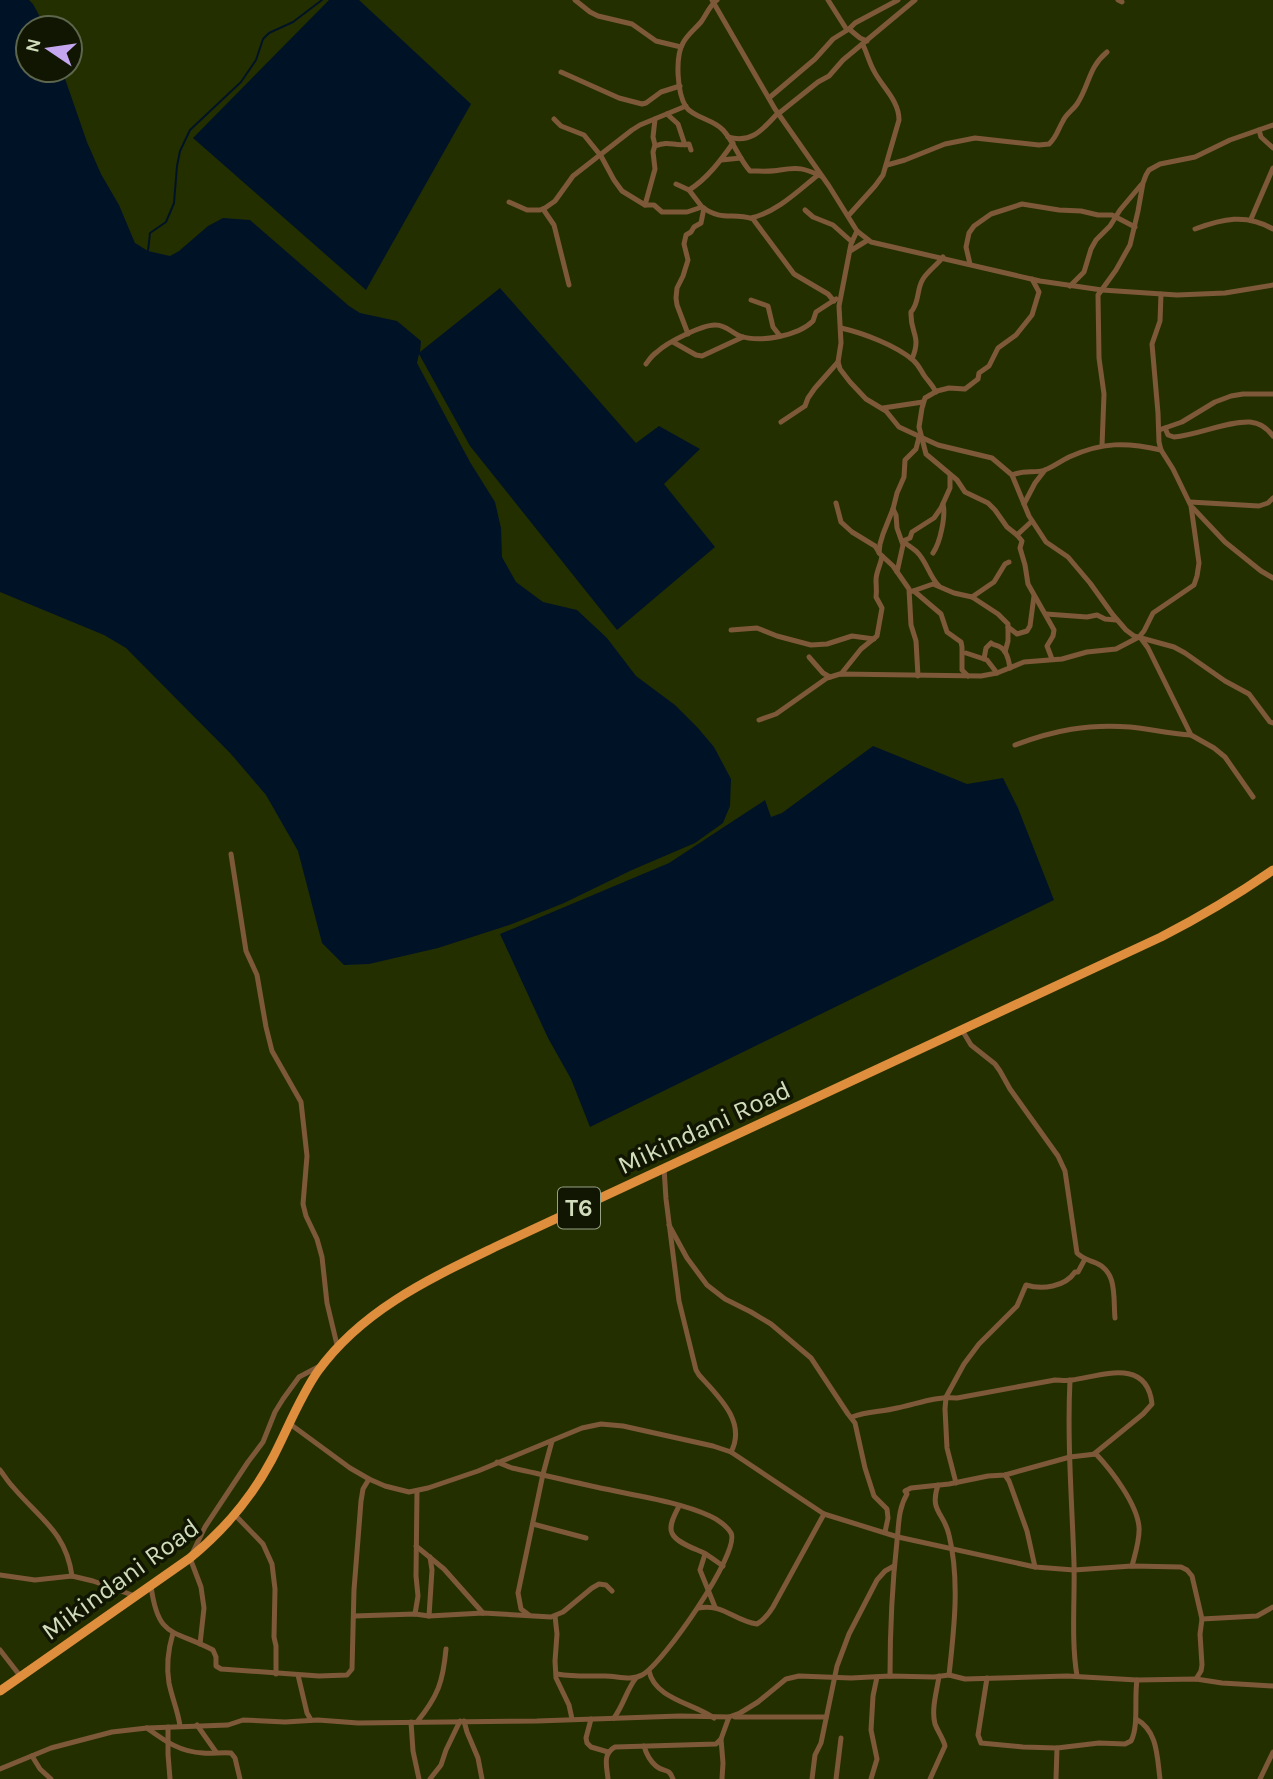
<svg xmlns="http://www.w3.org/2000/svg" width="1273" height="1779" font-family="Karla,sans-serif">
<rect width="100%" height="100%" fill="#242f00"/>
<g fill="#001326">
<path d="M0,0H29L33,4L46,28H28V70H62L87,142L101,174L119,205L135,243L148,251L170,256L179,251L208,226L223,218L250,220L349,306L360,313L397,321L421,341L420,352L500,288L636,443L659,426L700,449L664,484L715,547L617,630L470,446L419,354L417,363L470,462L495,502L501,528L502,557L516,582L543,602L577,610L607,638L636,676L675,705L698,728L714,747L731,779L730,806L723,823L695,843L632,870L564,903L512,924L438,948L369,964L344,965L322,943L298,851L266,795L231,754L126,648L104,635L0,592Z"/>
<path d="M329,0H359L471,104L366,290L193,138Z"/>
<path d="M873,746L967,784L1003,778L1018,808L1054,900L590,1127L571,1079L548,1038L500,934L669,863L765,800L771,817L782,813Z"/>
</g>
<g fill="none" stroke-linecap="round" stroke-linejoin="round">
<path stroke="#001326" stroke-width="2" d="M148,251L150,233L166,222L174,203L177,166L180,151L190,130L241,82L256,60L263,39L269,33L293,22L322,0"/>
<g stroke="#7d5939" stroke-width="5">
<path d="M575,0L590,12L598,16L632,24L656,41L681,47"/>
<path d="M712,0L775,109L829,186L857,231L871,242L1040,281L1102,290L1177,295L1225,293L1273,285"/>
<path d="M717,0C710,5 706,15 701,22C695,29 687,35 683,43C675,57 677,93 686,107C694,118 713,119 723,130C734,142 739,159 750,171C760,171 771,172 780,170C798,167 804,168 821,176"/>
<path d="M828,0L847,30"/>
<path d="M1118,0L1122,2"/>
<path d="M849,29L860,38L867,41"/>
<path d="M561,72L619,98L642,104L646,103L661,92L680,86"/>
<path d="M769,98L815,59L833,39L849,29L855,23L898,0"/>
<path d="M667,114L678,124L685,145"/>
<path d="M778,114L818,82L829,76L843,60L915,0"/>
<path d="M554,119L561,126L584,135L601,156L614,180L622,191L645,205H654L662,212H687L702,207C723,222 732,212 753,219L794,274L828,294L834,301"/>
<path d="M1259,130L1261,137L1273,148"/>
<path d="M728,137C752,144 763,129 778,113"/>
<path d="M655,146C671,140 673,147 689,144L691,150"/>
<path d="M721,160L741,158"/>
<path d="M887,165L905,160L945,144L975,138L1039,145L1049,144C1057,137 1058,129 1063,121C1066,114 1073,110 1077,104C1090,84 1088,68 1107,52"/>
<path d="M676,184L689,190L702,207"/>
<path d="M689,190C707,179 721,160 733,143"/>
<path d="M509,202L527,210H540L545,208L555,201L573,176L632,130L640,125L686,106"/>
<path d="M645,205L655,169L653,152L655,145L653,137L655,119"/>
<path d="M543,209L554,225L569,285"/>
<path d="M805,210L813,217L833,225L852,242"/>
<path d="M848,216L875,186L883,175L899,120C899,100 882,87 874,71C869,62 867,53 863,45"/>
<path d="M751,218C777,212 798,191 818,175"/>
<path d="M1251,219L1273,168"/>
<path d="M1195,229C1222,219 1246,213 1273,229"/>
<path d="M857,231L851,244L839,306L841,343L838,362L840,369L850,382L866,399L886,411L899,427L938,445L992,458L1012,475L1029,516L1046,542L1068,557L1090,583L1113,615L1126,630L1134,636L1174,647L1185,653L1225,681L1249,694L1270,722L1273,723"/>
<path d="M850,251L868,240"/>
<path d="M970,264L966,247L969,233L974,226L991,214L1022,204L1059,210L1081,211L1098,215H1112L1135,227"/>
<path d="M1032,279L1039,292L1032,315L1016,335L998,348L989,366L979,373L978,379L965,389L949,388L937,391L925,398L922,408L919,427L926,454L957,480L965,492L988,503L995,510L1007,527L1017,535L1022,541L1020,548L1025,565L1028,584L1054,630L1053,636L1047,646L1052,659"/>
<path d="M1070,286L1084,272L1091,249L1096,240L1110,226L1120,210L1141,185"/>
<path d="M751,300L768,306L773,327L780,336"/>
<path d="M841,328C863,333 895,345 913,360C920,366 921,372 926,378C930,383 933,386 936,392"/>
<path d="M688,334L677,305L676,298L677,288L683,276L688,260L684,244L686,235L691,232L694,227L701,223L704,208"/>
<path d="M673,342L696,355L702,356L743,337"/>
<path d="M912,359C922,335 910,334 911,312C920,302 916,290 923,279C928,271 937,265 943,257"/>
<path d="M646,364C649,360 652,355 657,352C666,343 703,324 716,325C726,325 732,333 740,336C760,343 798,336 813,321L816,312L836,299"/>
<path d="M883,408L923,402"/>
<path d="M781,422L805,406L808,398L815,388L838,362"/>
<path d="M1165,428L1168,435L1174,437C1198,435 1227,421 1250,422C1260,423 1268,429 1273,436"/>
<path d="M1159,430L1182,422L1215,402L1231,396L1243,394H1273"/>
<path d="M1102,446L1104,394L1099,358L1098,295L1116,270L1130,245L1138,211L1143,183L1146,175L1149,170L1160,164L1195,157L1230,140L1273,125"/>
<path d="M1012,475C1026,469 1033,474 1045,470C1053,467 1061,461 1069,457C1102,442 1126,442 1161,450"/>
<path d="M1190,502L1259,506L1268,503L1273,498"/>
<path d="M836,503L841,522L852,532L875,546L880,554L893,566L909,589L911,625L916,641L918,676"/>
<path d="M1024,504L1035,483L1045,470"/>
<path d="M1193,508L1225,542L1261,571L1273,578"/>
<path d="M893,509L896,515L897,528L903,545L897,572"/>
<path d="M1017,535L1032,521"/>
<path d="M879,553L880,544L883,534L893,509L897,493L904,477L905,460L916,449L919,437"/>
<path d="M933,553C940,543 946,516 943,504"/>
<path d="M939,586C929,576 927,562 917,552C913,548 907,545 903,541L910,538L912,532L934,518L941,508L950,488V475"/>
<path d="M914,591L941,614L947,632L961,642L962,647V670L968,676"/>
<path d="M910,592L933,584L954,593L972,597L994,582L1005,564L1009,562"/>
<path d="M972,597L998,614L1008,624V641L1005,652"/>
<path d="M1046,614L1087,617L1097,615L1105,619L1116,620"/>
<path d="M1008,627L1017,634L1027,631L1030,626L1034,596"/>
<path d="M731,630L757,628L777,636L811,645L827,644L852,636L874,639"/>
<path d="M1140,637L1148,648L1191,735L1214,748L1225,757L1253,797"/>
<path d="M966,653L987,660L997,673"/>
<path d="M809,657L823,673L830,677"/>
<path d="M984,659L986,648L991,643C993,645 997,645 1000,647C1007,650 1009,661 1010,668"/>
<path d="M841,674L861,649L877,636L882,608L876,597C877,590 876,586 876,580C876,572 881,564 882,556"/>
<path d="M759,720L776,714L827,678L840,674L981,676L997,673L1024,662L1062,659L1087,652L1116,649L1139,637L1144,631L1153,613L1194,585L1197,576L1199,563L1191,506L1173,469L1161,450L1159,442L1158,413L1152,344L1160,321L1161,294"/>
<path d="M1015,745C1055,730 1087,724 1130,727C1150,729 1170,734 1191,735"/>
<path d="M231,854L246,951L257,975L266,1027L272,1051L301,1102L307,1156L303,1204L306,1216L317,1239L322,1257L327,1303L338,1349"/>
<path d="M962,1030L971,1045L995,1064L1000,1071L1010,1089L1058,1156L1065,1171L1077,1253C1083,1259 1089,1260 1096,1263C1118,1272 1113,1299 1115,1318"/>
<path d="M664,1168L666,1199L679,1301L696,1370L699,1375C718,1396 747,1422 731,1452"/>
<path d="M669,1225L687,1258L707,1285L725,1299L751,1312L771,1324L811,1358L848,1414L855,1423L865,1468L874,1496L887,1509L888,1518L885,1532"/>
<path d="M1070,1380C1067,1441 1072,1502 1074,1563C1075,1600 1071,1640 1077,1676"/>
<path d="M852,1417C867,1411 882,1412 897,1408C917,1404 936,1396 957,1398L1055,1380C1060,1380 1066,1381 1072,1380C1101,1376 1147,1357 1152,1404L1143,1414L1094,1454"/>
<path d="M290,1424L350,1468L369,1479L385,1486L409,1492L428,1488L478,1471L582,1428L601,1424L623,1426L713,1446L731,1452L824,1514L898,1537L1035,1567L1074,1570L1132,1566L1181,1567L1187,1570L1192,1576L1202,1619L1200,1634L1202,1665L1201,1671L1196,1679"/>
<path d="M497,1462L512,1468C540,1474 568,1481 596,1487C631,1495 678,1501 710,1516C717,1519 727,1526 731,1533C741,1552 662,1665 642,1675C632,1681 617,1676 605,1676C589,1676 574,1677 557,1674"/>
<path d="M0,1470C4,1475 8,1482 13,1487C40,1519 66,1532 72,1576"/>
<path d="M1005,1475L1009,1481L1027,1531L1035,1567"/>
<path d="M956,1483L947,1448L945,1409L946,1397L964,1364L979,1344L1017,1306L1026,1285C1042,1290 1065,1287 1075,1272H1078L1085,1259"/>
<path d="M938,1485C929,1512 944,1512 949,1535C960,1580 954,1630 949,1675"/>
<path d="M679,1506C676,1513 668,1525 672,1533C676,1543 696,1549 704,1553C711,1557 717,1562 723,1566"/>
<path d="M235,1515L263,1544L272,1564L275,1589L274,1637L276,1646V1674"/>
<path d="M533,1524L586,1538"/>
<path d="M416,1546L444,1569L483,1613"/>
<path d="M705,1554L700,1570L715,1607"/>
<path d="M0,1575L35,1580L72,1576L93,1581L135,1596"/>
<path d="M151,1586C158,1639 173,1629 213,1650L216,1657V1666L221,1669L319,1676L347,1675L352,1669L354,1590L361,1501L363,1489L369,1479"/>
<path d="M698,1608C723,1603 734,1621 757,1624C764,1620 768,1615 773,1607L824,1514"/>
<path d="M415,1614L418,1596L416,1576L417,1491"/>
<path d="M529,1615L521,1609L518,1593L543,1474L552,1441"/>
<path d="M354,1616L415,1614L429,1616L483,1613L551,1617L563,1612L592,1588L599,1584L606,1585L612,1591"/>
<path d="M429,1616L432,1570L430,1557"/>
<path d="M555,1616L557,1634L555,1661L556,1678L569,1705L572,1719"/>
<path d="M1202,1619L1257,1616L1273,1607"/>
<path d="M173,1633C168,1650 166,1666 169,1683C172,1698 178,1711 180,1726"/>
<path d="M200,1644L204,1608L201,1587L190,1558L205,1527L248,1462L263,1442L275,1412L283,1399L299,1377L318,1367"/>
<path d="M0,1650L21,1677"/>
<path d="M649,1671C655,1699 693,1703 714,1718"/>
<path d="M298,1675L307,1713L311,1720"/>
<path d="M890,1676C890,1631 892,1586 897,1541C899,1524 898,1509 907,1494L905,1491L911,1488L949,1484L988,1476L1005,1475L1070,1457L1096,1454C1112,1471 1137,1504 1139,1527C1140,1540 1135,1554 1132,1566"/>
<path d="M987,1678L978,1735L981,1743L1023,1747L1057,1748L1099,1743L1125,1744L1131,1741C1139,1726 1134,1699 1137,1680"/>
<path d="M735,1717H826"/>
<path d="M614,1718C624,1704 627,1689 636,1678"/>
<path d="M591,1719L586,1738L587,1743L591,1747L608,1752"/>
<path d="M1136,1719C1158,1731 1157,1757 1160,1779"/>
<path d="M464,1721L467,1732L478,1758L482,1779"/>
<path d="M411,1722L413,1751L419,1779"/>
<path d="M417,1722C438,1696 443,1682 446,1649"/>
<path d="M197,1725L216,1752"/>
<path d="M168,1727V1754L170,1779"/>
<path d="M147,1728C165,1741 180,1752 203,1753C212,1754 222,1752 231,1753L235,1758L240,1779"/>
<path d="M721,1739L723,1763L722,1779"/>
<path d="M644,1746C646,1753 650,1761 656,1766C664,1773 669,1767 673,1779"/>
<path d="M32,1756L40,1769L51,1779"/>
<path d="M0,1769L51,1748L112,1732L147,1728L228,1725L243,1720L285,1722L318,1720L358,1723L537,1721L680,1716L729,1717L740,1713L758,1702L786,1679L799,1676L851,1678L890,1676L934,1677L949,1675L965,1679L1067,1676L1137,1680L1196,1679L1222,1683L1273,1686"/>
<path d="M430,1779L441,1765L446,1750L460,1721"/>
<path d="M608,1779C607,1767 602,1754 615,1747L716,1744L721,1739L729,1717"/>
<path d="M812,1779L815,1755L821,1743L837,1666L849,1634L877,1580L885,1571L894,1566"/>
<path d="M836,1779L841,1738"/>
<path d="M871,1779L877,1759L871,1730L873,1696L877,1677"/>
<path d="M930,1779L945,1746C943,1738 938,1732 935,1724C931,1709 937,1691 939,1676"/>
<path d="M1056,1779L1057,1748"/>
<path d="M1260,1779L1273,1752"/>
</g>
<path stroke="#de8e3c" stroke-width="9" d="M0,1691L190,1558C223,1531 251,1498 271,1461C287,1431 299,1398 318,1371C362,1310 429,1279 495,1247L1161,937C1200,917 1237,895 1273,870"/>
</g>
<g text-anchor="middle" stroke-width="7" stroke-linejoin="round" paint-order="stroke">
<rect fill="#101601" stroke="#97a184" stroke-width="2" x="558" y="1187.5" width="42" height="41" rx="5"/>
<g font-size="24" font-weight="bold" fill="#d1dcbc">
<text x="579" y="1216">T6</text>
</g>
<g font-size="26" fill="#d1dcbc" stroke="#101601">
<text transform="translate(704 1127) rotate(-25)" y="9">Mikindani Road</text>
<text transform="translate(120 1579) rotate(-36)" y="9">Mikindani Road</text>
</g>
</g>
<g transform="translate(49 49) rotate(283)"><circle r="33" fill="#101601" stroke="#5d654c" stroke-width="2"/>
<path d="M0-5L12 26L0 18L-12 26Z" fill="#c5a7f1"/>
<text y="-10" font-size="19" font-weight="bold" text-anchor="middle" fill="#d1dcbc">N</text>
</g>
</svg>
